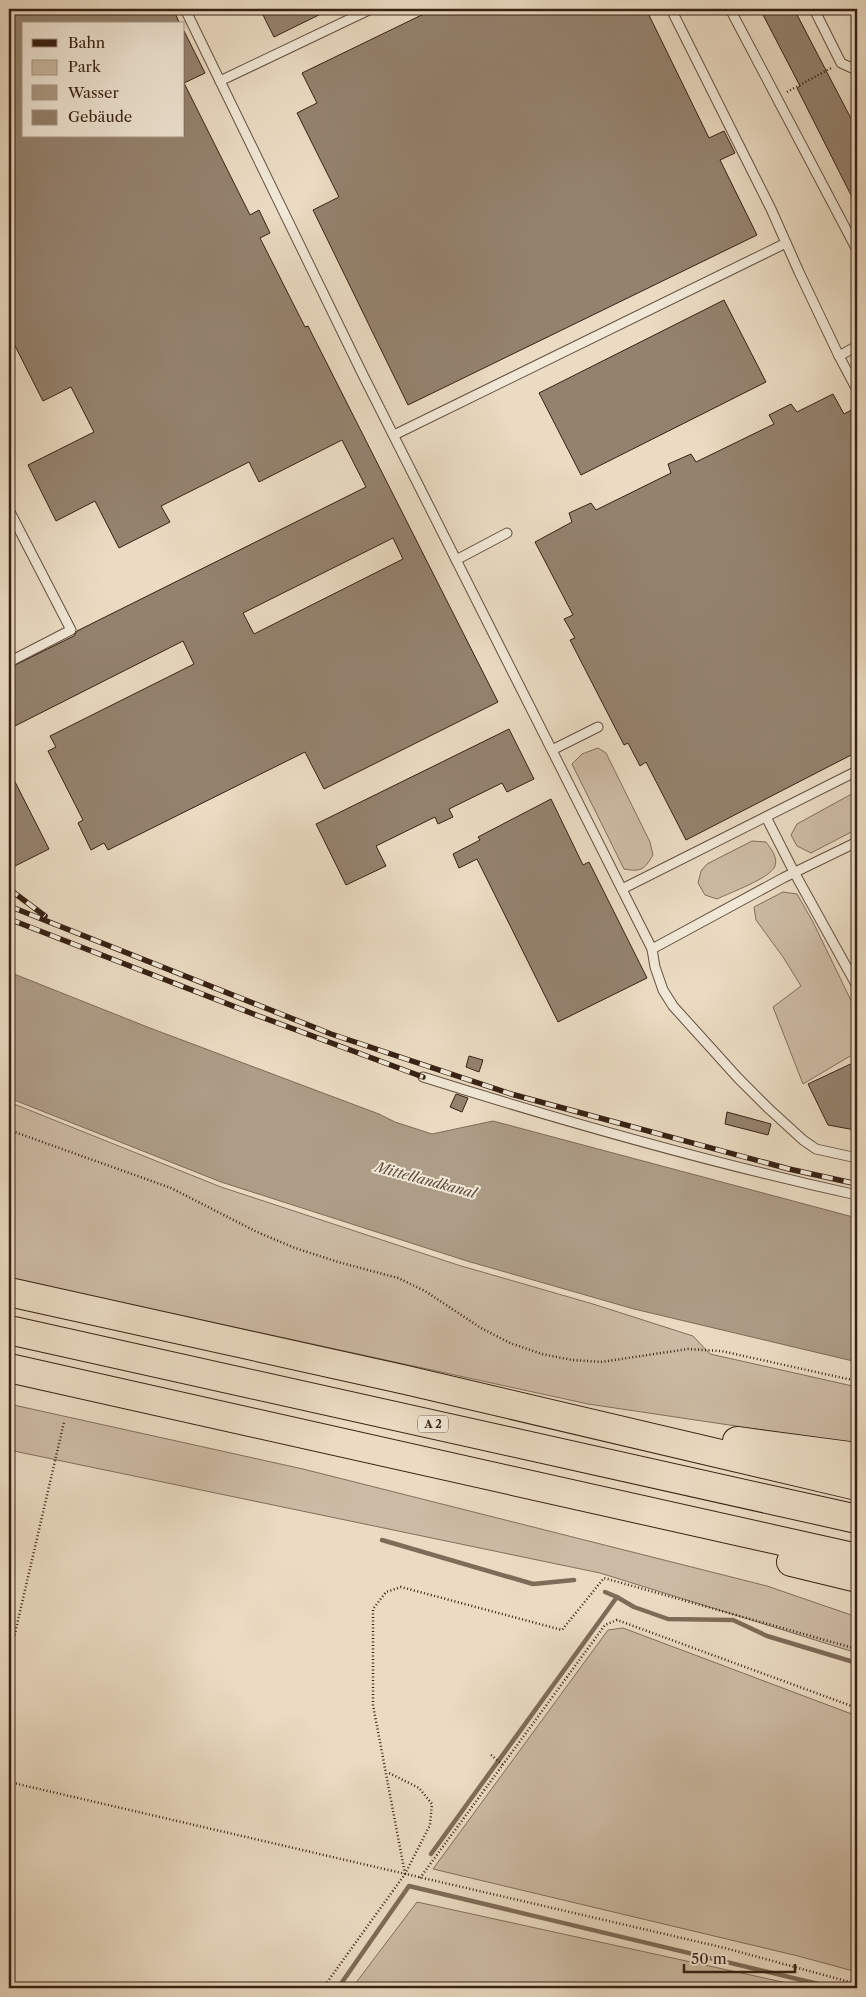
<svg xmlns="http://www.w3.org/2000/svg" width="866" height="1997" font-family="'Libre Caslon Text',serif">
<rect width="100%" height="100%" fill="#eadbc2"/>
<filter id="stains"><feTurbulence type="fractalNoise" baseFrequency=".004" numOctaves="4"/><feColorMatrix values="0 0 0 0 .2 0 0 0 0 .09 0 0 0 0 .02 0 0 0 .5 -.17"/></filter>
<radialGradient id="worn" r=".72"><stop offset=".6" stop-color="#630" stop-opacity="0"/><stop offset="1" stop-color="#630" stop-opacity=".3"/></radialGradient>
<g fill="#ccbba4" stroke="#826e5c">
<path d="M598,748L606,753L650,842L653,855C644,870 641,872 624,869L572,764L582,754Z"/>
<path d="M857,791V829L811,853L797,846L791,835L797,824Z"/>
<path d="M752,841L766,842C771,849 778,857 775,866C771,878 729,893 717,899L705,895L698,883L701,871L707,864Z"/>
<path d="M783,892L797,894L813,922L857,1013V1052L803,1084L773,1007L801,986L783,957L756,920L754,907Z"/>
<path d="M9,1102L221,1187L458,1265L593,1304L693,1336L710,1354L857,1387V1444L588,1404L9,1278Z"/>
<path d="M9,1404L303,1469L767,1586L857,1617V1653L600,1573L9,1450Z"/>
<path d="M623,1628L857,1716V1972L798,1956L433,1869L608,1630Z"/>
<path d="M417,1902L796,1985L811,1988H352Z"/>
</g>
<path fill="#ad9c86" stroke="#7e6b58" d="M9,972L150,1028L379,1114L395,1122L432,1134L493,1121L857,1218V1362L634,1309L467,1261L221,1182L9,1098Z"/>
<g fill="none" stroke-linecap="round" stroke-linejoin="round">
<g stroke="#7e6b58" stroke-width="4.5">
<path d="M382,1540L533,1584L574,1580"/>
<path d="M605,1592L617,1597"/>
<path d="M431,1854L617,1597L634,1607L668,1619L733,1620L767,1636L857,1663"/>
<path d="M338,1988L409,1886L835,1988"/>
</g>
</g>
<g fill="#94826e" stroke="#372113" fill-rule="evenodd">
<path d="M9,9H173L180,24H24V136H184V31L205,73L184,83L250,215L259,210L270,233L260,238L305,327L308,326L498,702L324,789L305,752L108,850L104,843L91,850L78,823L83,820L48,751L56,747L50,736L194,664L183,641L9,729V668L74,636L77,631L366,487L342,440L259,482L249,462L161,506L170,522L119,548L95,501L56,521L28,465L94,432L71,387L43,401L9,334ZM393,538L403,559L254,634L243,613Z"/>
<path d="M260,9H331L274,37Z"/>
<path d="M434,9H646L709,138L724,131L735,153L720,160L757,235L408,405L313,210L339,197L297,113L317,103L302,73Z"/>
<path d="M760,9H794L857,130V207L797,88L800,86Z"/>
<path d="M724,300L766,382L581,475L539,393Z"/>
<path d="M833,394L844,414L857,407V752L686,840L646,762L640,766L628,743L624,745L570,640L575,638L564,619L573,615L535,542L572,522L569,513L591,503L596,510L671,473L668,464L691,454L696,462L774,424L769,415L791,404L797,412Z"/>
<path d="M509,729L534,779L507,792L502,783L449,809L453,817L438,824L435,817L376,846L386,866L346,885L316,824Z"/>
<path d="M9,770L49,849L9,869Z"/>
<path d="M551,799L583,865L589,862L647,978L558,1022L477,859L459,868L453,854L480,840L478,837Z"/>
<path d="M469,1056L483,1060L479,1072L466,1067Z"/>
<path d="M857,1061V1124L855,1130L828,1125L808,1084Z"/>
<path d="M456,1094L468,1098L462,1112L450,1107Z"/>
<path d="M727,1112L771,1124L768,1135L725,1124Z"/>
</g>
<g fill="none" stroke-linecap="round" stroke-linejoin="round">
<defs>
<g id="lane">
<path d="M185,9L363,375L652,949L783,878L857,842"/>
<path d="M671,9L771,209L799,272L839,356L857,390"/>
<path d="M730,9L857,250"/>
<path d="M814,9L841,63L854,69L857,67"/>
<path d="M220,81L371,9"/>
<path d="M839,356L857,346"/>
<path d="M394,435L786,243"/>
<path d="M9,510L71,630L9,662"/>
<path d="M456,560L507,533"/>
<path d="M552,750L598,727"/>
<path d="M766,817L794,872L857,986"/>
<path d="M622,889L857,771"/>
<path d="M652,949L655,967L663,990L673,1006L738,1078L768,1108L803,1140L816,1149L857,1158"/>
<path d="M423,1077C566,1122 711,1163 857,1195"/>
</g>
<g id="highway">
<path d="M9,1292L406,1380L857,1486"/>
<path d="M9,1330L857,1519"/>
<path d="M9,1368L857,1558"/>
<path d="M737,1441L857,1457"/>
<path d="M791,1562L857,1578"/>
</g>
</defs>
<use href="#lane" stroke="#64503f" stroke-width="11"/>
<use href="#highway" stroke="#372113" stroke-width="30"/>
<g stroke="#372113" stroke-width="2.5" stroke-dasharray="1 2.5" stroke-linecap="butt">
<path d="M787,92L831,68"/>
<path d="M9,1130L171,1188L257,1232L295,1248L338,1262L398,1278L425,1291L481,1328L510,1343L542,1354L572,1360L601,1362L688,1349L721,1351L857,1381"/>
<path d="M9,1659L64,1422"/>
<path d="M491,1755L503,1765"/>
<path d="M9,1782L725,1948L857,1984"/>
<path d="M405,1874L373,1705V1609L386,1592L401,1587L562,1630L604,1578L857,1649"/>
<path d="M420,1878L605,1625L617,1620L857,1708"/>
<path d="M323,1988L405,1874L430,1825L432,1804L419,1788L387,1772"/>
</g>
<use href="#lane" stroke="#f1e8d7" stroke-width="9"/>
<use href="#highway" stroke="#eadbc2" stroke-width="28"/>
<defs>
<g id="rail">
<path d="M9,889L45,916"/>
<path d="M9,906L331,1034L511,1094L789,1169L857,1184"/>
<path d="M9,919L256,1015L423,1077"/>
</g>
</defs>
<use href="#rail" stroke="#372113" stroke-width="5.5"/>
<use href="#rail" stroke="#f1e8d7" stroke-width="4" stroke-dasharray="11" stroke-linecap="butt"/>
</g>
<g text-anchor="middle" stroke-width="4" stroke-linejoin="round" paint-order="stroke">
<rect fill="#f1e8d7" stroke="#6f5d4e" stroke-width="1" x="418" y="1415.5" width="30" height="17" rx="4"/>
<g font-size="11" font-weight="bold" fill="#372113">
<text x="433" y="1428">A 2</text>
</g>
<g font-size="14" font-style="italic" fill="#604c3b" stroke="#f1e8d7">
<text transform="translate(426 1180) rotate(15)" y="5">Mittellandkanal</text>
</g>
</g>
<rect width="866" height="1997" fill="none" stroke="#eadbc2" stroke-width="30"/>
<rect x="10" y="10" width="846" height="1977" fill="none" stroke="#372113" stroke-width="2.5"/>
<rect x="15" y="15" width="836" height="1967" fill="none" stroke="#372113"/>
<rect x="22" y="22" width="162" height="115" fill="#f1e8d7" stroke="#a79889"/>
<rect x="32" y="39" width="25" height="8" fill="#372113" stroke="#a79889"/>
<text x="68" y="48" font-size="15" fill="#372113">Bahn</text>
<rect x="32" y="60" width="25" height="15" fill="#ccbba4" stroke="#a79889"/>
<text x="68" y="72" font-size="15" fill="#372113">Park</text>
<rect x="32" y="85" width="25" height="15" fill="#ad9c86" stroke="#a79889"/>
<text x="68" y="98" font-size="15" fill="#372113">Wasser</text>
<rect x="32" y="110" width="25" height="15" fill="#94826e" stroke="#a79889"/>
<text x="68" y="122" font-size="15" fill="#372113">Gebäude</text>
<path d="M684 1964v8h111v-8" fill="none" stroke="#372113" stroke-width="2.5"/>
<text x="691" y="1964" font-size="15" fill="#372113" stroke="#f1e8d7" stroke-width="4" paint-order="stroke">50 m</text>
<rect width="100%" height="100%" filter="url(#stains)"/>
<rect width="100%" height="100%" fill="url(#worn)"/>
</svg>
